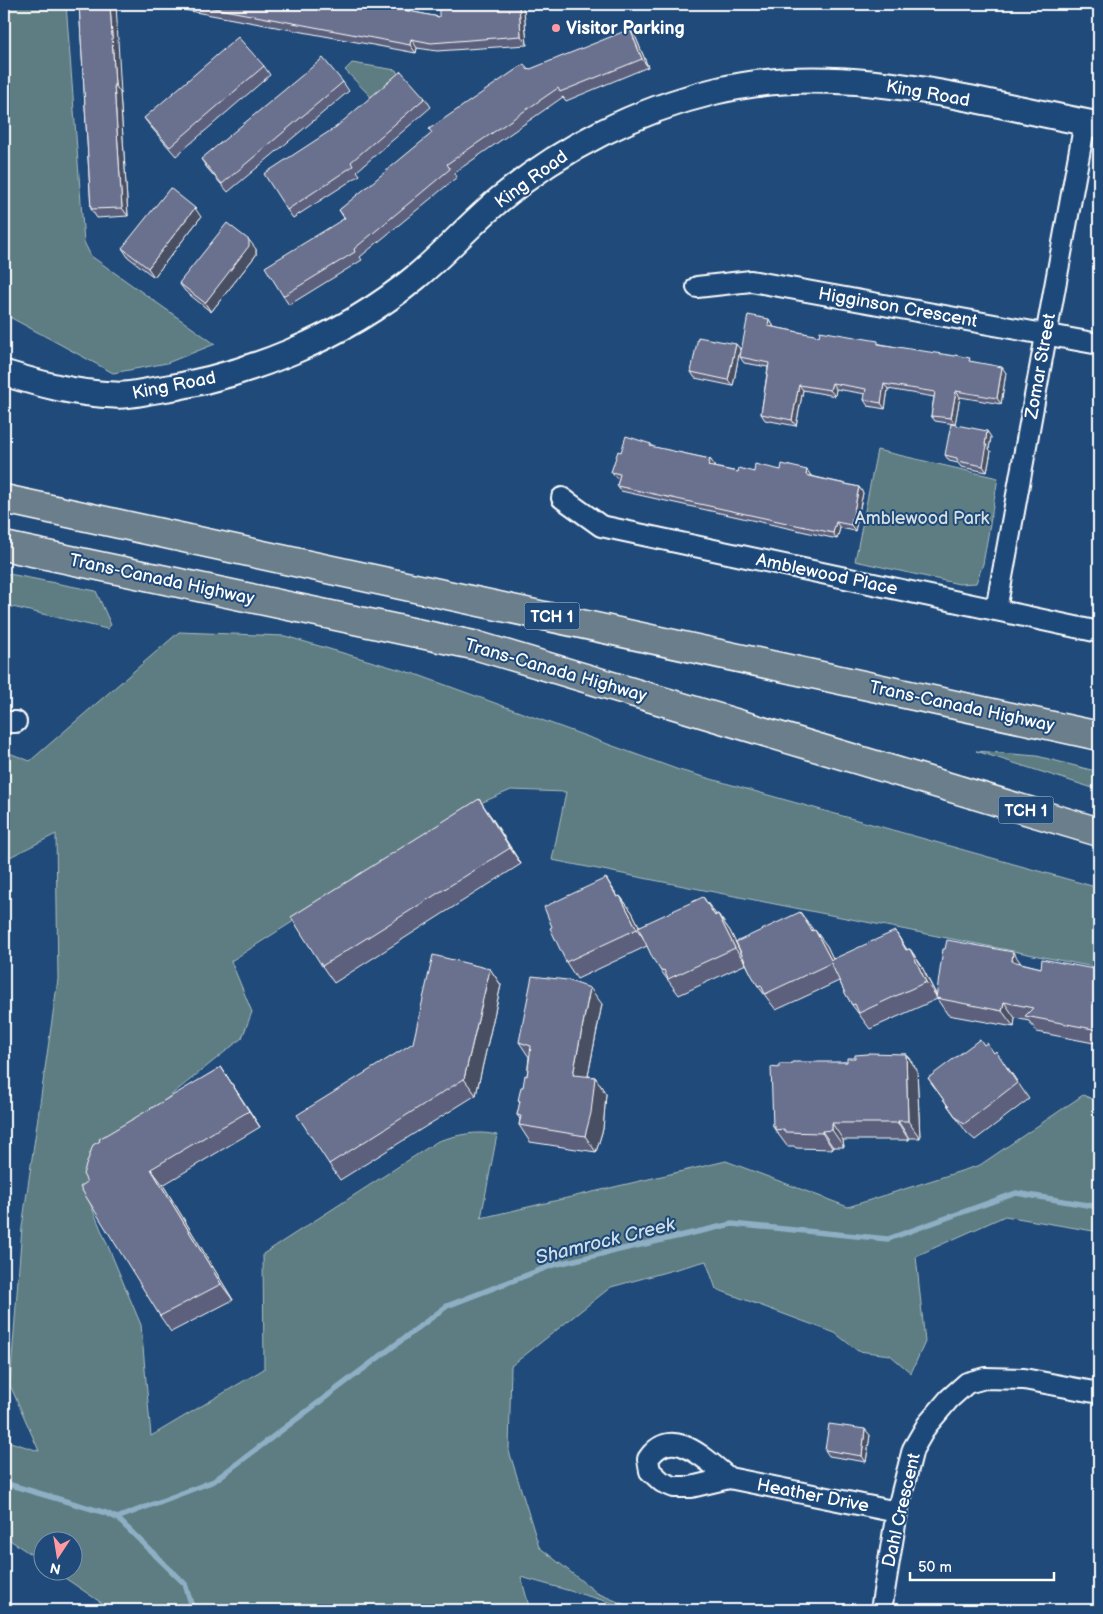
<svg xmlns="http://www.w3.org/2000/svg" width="1103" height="1614" font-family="'Balsamiq Sans',sans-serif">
<rect width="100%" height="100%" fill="#1f4a7a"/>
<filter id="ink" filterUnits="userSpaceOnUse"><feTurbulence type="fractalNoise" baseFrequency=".02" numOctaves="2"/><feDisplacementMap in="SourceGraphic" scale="10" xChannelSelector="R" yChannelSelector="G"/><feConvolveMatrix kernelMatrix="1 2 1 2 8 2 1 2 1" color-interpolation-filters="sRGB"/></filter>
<g filter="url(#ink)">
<g fill="#5d7d82" stroke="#aebec0">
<path d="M4,4H66L84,242L91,256L215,344L167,363L113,373L4,314Z"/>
<path d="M352,63L396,70L399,77L373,99L345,70Z"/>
<path d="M877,450L998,478L983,564L976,583L959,584L855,561Z"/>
<path d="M4,573L96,591L111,625L107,629L4,605Z"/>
<path d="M179,632L285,636L418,675L679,770L1099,888V968L552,860L566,792L511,790L476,805L231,961L252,1012L242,1038L103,1150L87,1196L141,1325L151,1436L264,1369L263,1254L438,1141C458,1135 476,1130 497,1135L481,1218L726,1161L848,1207L980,1165L1083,1095L1099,1102V1232L1005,1216L916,1256L925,1342L911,1373L890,1355L858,1351L835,1333L716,1289L706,1261L611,1287L511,1366L509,1451L539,1547L597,1593L637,1610L521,1577L530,1610H112L56,1572H72V1542H42V1562L4,1536V1440L39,1451L10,1385L22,1227L58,979L56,834L4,860V751L30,761Z"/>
<path d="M976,751L1037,756L1099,772V790Z"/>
</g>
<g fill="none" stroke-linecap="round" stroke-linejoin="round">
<g stroke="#8eafc4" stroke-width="5.5">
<path d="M4,1483L106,1513L117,1518L185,1584L193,1610"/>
<path d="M117,1518L214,1481L447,1306L553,1265L732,1224L888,1239L1016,1193L1099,1207"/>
</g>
<defs>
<g id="minor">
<path d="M697,287L751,281L1099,344"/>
<path d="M562,498L601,526L1099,632"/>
<path d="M996,610L1085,122"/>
<path d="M4,722H16"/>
<path d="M729,1478C706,1460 672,1423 648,1459L650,1471L662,1482L674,1487H691L729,1478L897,1512"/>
<path d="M881,1610L897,1512L913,1449L927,1425L949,1399L967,1383L985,1378L1024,1379L1099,1393"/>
</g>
<path id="tertiary" d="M4,373C40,384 76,394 115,395C126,396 139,393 150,391C244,378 343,338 416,277C445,253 470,224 499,200C561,148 637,110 716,91C844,60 974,102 1099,125"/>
<g id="motorway">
<path d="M4,499L1099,736"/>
<path d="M4,546L478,646L1099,832"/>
</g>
</defs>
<use href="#minor" stroke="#fff" stroke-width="24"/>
<use href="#tertiary" stroke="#fff" stroke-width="29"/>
<use href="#motorway" stroke="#fff" stroke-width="31"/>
<use href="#minor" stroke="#1f4a7a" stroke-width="20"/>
<use href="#tertiary" stroke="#1f4a7a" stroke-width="25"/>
<use href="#motorway" stroke="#6b7e8b" stroke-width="28"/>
</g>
<g fill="#5b617b" stroke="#fff">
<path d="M79,4L121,94L120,92L128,216L97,218L91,209Z"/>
<path d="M152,4H373L439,17L524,10L527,45L437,51L417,48L416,53Z"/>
<path d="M636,38L648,67L566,101L563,97L454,173L457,177L360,257L362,260L289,305L283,296L344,218L339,210L528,70Z"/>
<path d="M264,66L270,75L176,156L150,126L144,118Z"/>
<path d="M343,82L349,91L228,192L207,168L201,159Z"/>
<path d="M425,98L431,107L357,171L360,175L293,218L287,210Z"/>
<path d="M201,217L154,277L128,257L122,248Z"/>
<path d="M256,249V255L211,312L185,291L179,283Z"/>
<path d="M773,325V327L819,336L881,344L973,362L1006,373L1001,404L960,397L955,424L935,421L931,416L934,397L888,389L885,409L868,406L864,400L866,394L836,389L835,396L803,390L796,426L765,420L761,414L768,367L744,363L740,357Z"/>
<path d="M736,344L740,349L733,386L695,378L691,372Z"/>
<path d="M991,437L989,449L991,451L987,472L961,467L958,463L949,461L945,455Z"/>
<path d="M651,444L653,447L710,459L714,465V467L738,472H754L781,470H807L811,476L859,487L863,493L855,531L840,528L837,539L621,491L617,486L619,479L616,478L611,472L621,452Z"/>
<path d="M490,815L521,864L334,983L322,966Z"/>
<path d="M620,896L632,912L639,926L718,914L730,931L742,956L813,930L827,946L833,959L910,949L921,965L937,996L1021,963L1041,968L1099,970V1044L1037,1032L1029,1021L1015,1018L1014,1027L948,1015L937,999L870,1029L852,1005L839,981L776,1010L758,986L746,964L679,995L661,971L647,946L577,979L566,962L618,897Z"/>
<path d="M490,969L501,985L476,1095L340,1180L329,1164L413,1043Z"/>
<path d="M602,1004L588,1076L595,1077L606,1094L603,1129L596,1152L530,1142L519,1125L520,1119L517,1115L520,1103L518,1101L527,1076L529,1057L519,1042Z"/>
<path d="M984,1045L994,1053L1008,1068L1029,1099L975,1140L967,1133L928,1078Z"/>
<path d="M906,1054L917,1070L920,1138H909V1140H843L844,1147H833V1149L796,1148L794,1146H787L773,1127L779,1068L792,1064L847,1062L855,1058Z"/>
<path d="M221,1067L260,1127L163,1185L233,1300L171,1332L160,1316L87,1182L100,1141Z"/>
<path d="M870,1435L866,1462L829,1456L825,1450Z"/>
</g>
<g fill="#4a4f64" stroke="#fff">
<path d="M110,4H116L121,94L115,85Z"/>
<path d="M519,4H520L524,10L527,45L521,36Z"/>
<path d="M630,29L636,38L648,67L642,59Z"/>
<path d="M411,39L417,48L416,53L410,45Z"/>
<path d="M114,84L120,92L128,216L122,208Z"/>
<path d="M195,208L201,217L154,277L148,268Z"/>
<path d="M249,240L256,249V255L211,312L205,303Z"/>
<path d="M769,319L773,325L772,332L768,326Z"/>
<path d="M736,344L740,349L733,386L728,380Z"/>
<path d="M1002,367L1006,373L1001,404L997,398Z"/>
<path d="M832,383L836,389L835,396L830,390Z"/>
<path d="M884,384L888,389L885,409L881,403Z"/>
<path d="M799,385L803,390L796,426L792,420Z"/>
<path d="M956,391L960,397L955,424L951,418Z"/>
<path d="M987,431L991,437L989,449L991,451L987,472L983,466L985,445Z"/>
<path d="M710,459L714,465L713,472L708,466Z"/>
<path d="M807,470L811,476L810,480L806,475Z"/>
<path d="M859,487L863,493L855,531L851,525Z"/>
<path d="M836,522L840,528L837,539L833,533Z"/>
<path d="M479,799L490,815L521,864L510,848Z"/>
<path d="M606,878L617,895L628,914L617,897Z"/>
<path d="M620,896L632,912L649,946L637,929Z"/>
<path d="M703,897L715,913L726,932L715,916Z"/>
<path d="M800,912L812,928L823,948L812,931Z"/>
<path d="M718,914L730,931L746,964L735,948Z"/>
<path d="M815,930L827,946L842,977L831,960Z"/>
<path d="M895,931L906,948L918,967L906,950Z"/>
<path d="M910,949L921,965L938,999L926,982Z"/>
<path d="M1013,952L1025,969L1012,961Z"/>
<path d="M490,969L501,985L476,1095L464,1079Z"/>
<path d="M590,988L602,1004L585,1091L573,1075Z"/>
<path d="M1004,1002L1015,1018L1014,1027L1002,1011Z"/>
<path d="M906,1054L917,1070L920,1138L908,1121Z"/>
<path d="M221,1067L232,1084L260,1127L249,1111Z"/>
<path d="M595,1077L606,1094L603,1129L596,1152L585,1136Z"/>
<path d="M898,1121L909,1138V1140L898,1123Z"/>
<path d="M832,1123L843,1140L844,1147L832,1130Z"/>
<path d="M822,1131L833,1147V1149L822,1133Z"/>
<path d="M151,1169L163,1185L233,1300L221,1284Z"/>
<path d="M865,1429L870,1435L866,1462L862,1456Z"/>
</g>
<g fill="#6a718f" stroke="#fff">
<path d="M79,4H110L115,85L114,84L122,208L91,209Z"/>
<path d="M192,4H373L439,17V7L485,4H519L521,36L431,43L411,39L410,45Z"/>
<path d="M630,29L642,59L560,92L558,88L447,164L450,169L354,249L355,252L283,296L265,267L345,218L339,210L432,133L429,129L524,64L528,70Z"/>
<path d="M238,37L264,66L170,147L144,118Z"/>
<path d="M323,58L343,82L222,184L201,159Z"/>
<path d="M401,71L425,98L351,162L353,166L287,210L264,174L336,127Z"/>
<path d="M170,188L195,208L148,268L122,248Z"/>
<path d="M227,223L249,240V246L205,303L179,283Z"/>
<path d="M748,315L769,319L768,326L819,336L820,331L878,341V344L955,356V355L970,358L969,361L1002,367L997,398L956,391L951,418L931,416L935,392L884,384L881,403L864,400L866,389L832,383L830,390L799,385L792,420L761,414L769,363L740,357Z"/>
<path d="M698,337L736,344L728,380L691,372Z"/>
<path d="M951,424L987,431L985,445H987L983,466L957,461V458L945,455Z"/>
<path d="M626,436L651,444L650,446L710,459L708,466L738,472L739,468L754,472L755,464L781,470L782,464L807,470L806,475L818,478L859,487L851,525L836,522L833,533L617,486L620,474L611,472L618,451L621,452Z"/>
<path d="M479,799L510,848L322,966L291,917Z"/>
<path d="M606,878L617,897L620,896L637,929L566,962L550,928L552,927L544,907Z"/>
<path d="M703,897L715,916L718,914L735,948L668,979L664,970L661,971L653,959L638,927Z"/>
<path d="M800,912L812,931L815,930L831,960L895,931L906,950L910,949L926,982L859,1013L855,1004L852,1005L845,993L831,963L765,994L761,985L758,986L751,974L736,942Z"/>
<path d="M947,940L1013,952L1012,961L1041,968L1042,959L1099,970V1024L1098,1030L1025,1016L1033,1008L1004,1002L1002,1011L936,998L943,949H945Z"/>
<path d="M433,955L490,969L464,1079L329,1164L297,1115L413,1043Z"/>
<path d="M532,976L567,980L590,988L573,1075L595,1077L591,1113L585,1136L519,1125L521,1116L517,1115L520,1101H518L521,1087H523L525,1075L527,1076L531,1046L519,1042Z"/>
<path d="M980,1039L984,1045L987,1043L994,1053L996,1051L1017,1083L964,1124L956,1117L928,1078Z"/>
<path d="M868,1053L906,1054L908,1121H898V1123H832V1130L822,1131V1133L784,1132V1129L775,1130V1126L773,1127L771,1067L779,1068V1064H792V1062H847V1058H855V1055L868,1054Z"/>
<path d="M221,1067L249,1111L151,1169L221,1284L160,1316L80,1187L87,1182L83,1174L93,1145L100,1141L99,1139Z"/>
<path d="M829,1424L865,1429L862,1456L825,1450Z"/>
</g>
</g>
<circle fill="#ff9aa2" stroke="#1f4a7a" stroke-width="2" cx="556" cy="28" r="5"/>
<g text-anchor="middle" stroke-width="4" stroke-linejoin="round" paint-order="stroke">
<g fill="#1f4a7a" stroke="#bcc9d7" stroke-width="1">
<rect x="524.5" y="602.5" width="55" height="27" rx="4"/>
<rect x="998.5" y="796.5" width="55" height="27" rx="4"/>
</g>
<g font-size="16" font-weight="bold" fill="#fff">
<text x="552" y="622">TCH 1</text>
<text x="1026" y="816">TCH 1</text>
</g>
<g font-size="18" font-weight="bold" fill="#fff" stroke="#1f4a7a" text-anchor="start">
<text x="566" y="34">Visitor Parking</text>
</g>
<g font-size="18" fill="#fff" stroke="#1f4a7a">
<text transform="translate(928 93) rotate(10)" y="6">King Road</text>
<text transform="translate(531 179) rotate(-36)" y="6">King Road</text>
<text transform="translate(898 307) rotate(10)" y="6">Higginson Crescent</text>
<text transform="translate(1040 366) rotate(-80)" y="6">Zomar Street</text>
<text transform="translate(174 385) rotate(-11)" y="6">King Road</text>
<text transform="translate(827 574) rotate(12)" y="6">Amblewood Place</text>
<text transform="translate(162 579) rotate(12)" y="6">Trans-Canada Highway</text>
<text transform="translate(556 670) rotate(16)" y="6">Trans-Canada Highway</text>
<text transform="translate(962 706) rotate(12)" y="6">Trans-Canada Highway</text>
<text transform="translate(813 1495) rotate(11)" y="6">Heather Drive</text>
<text transform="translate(901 1510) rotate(-77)" y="6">Dahl Crescent</text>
</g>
<g font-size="18" fill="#d6dee0" stroke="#1f4a7a">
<text x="922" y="524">Amblewood Park</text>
</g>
<g font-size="19" font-style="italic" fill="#d0dee6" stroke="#1f4a7a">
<text transform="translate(605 1240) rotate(-14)" y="7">Shamrock Creek</text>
</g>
</g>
<rect width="1103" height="1614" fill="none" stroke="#1f4a7a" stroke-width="20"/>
<rect x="10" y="10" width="1083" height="1594" fill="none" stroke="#fff" stroke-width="2" filter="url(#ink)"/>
<g transform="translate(58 1556) rotate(192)"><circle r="24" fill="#1f4a7a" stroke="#7992af"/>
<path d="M0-4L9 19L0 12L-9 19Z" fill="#ff9aa2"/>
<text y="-8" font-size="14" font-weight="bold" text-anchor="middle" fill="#ffffff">N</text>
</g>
<path d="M910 1572v8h144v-8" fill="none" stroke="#ffffff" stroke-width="2.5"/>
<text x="918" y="1572" font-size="15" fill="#ffffff" stroke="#1f4a7a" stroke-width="4" paint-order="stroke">50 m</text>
</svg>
